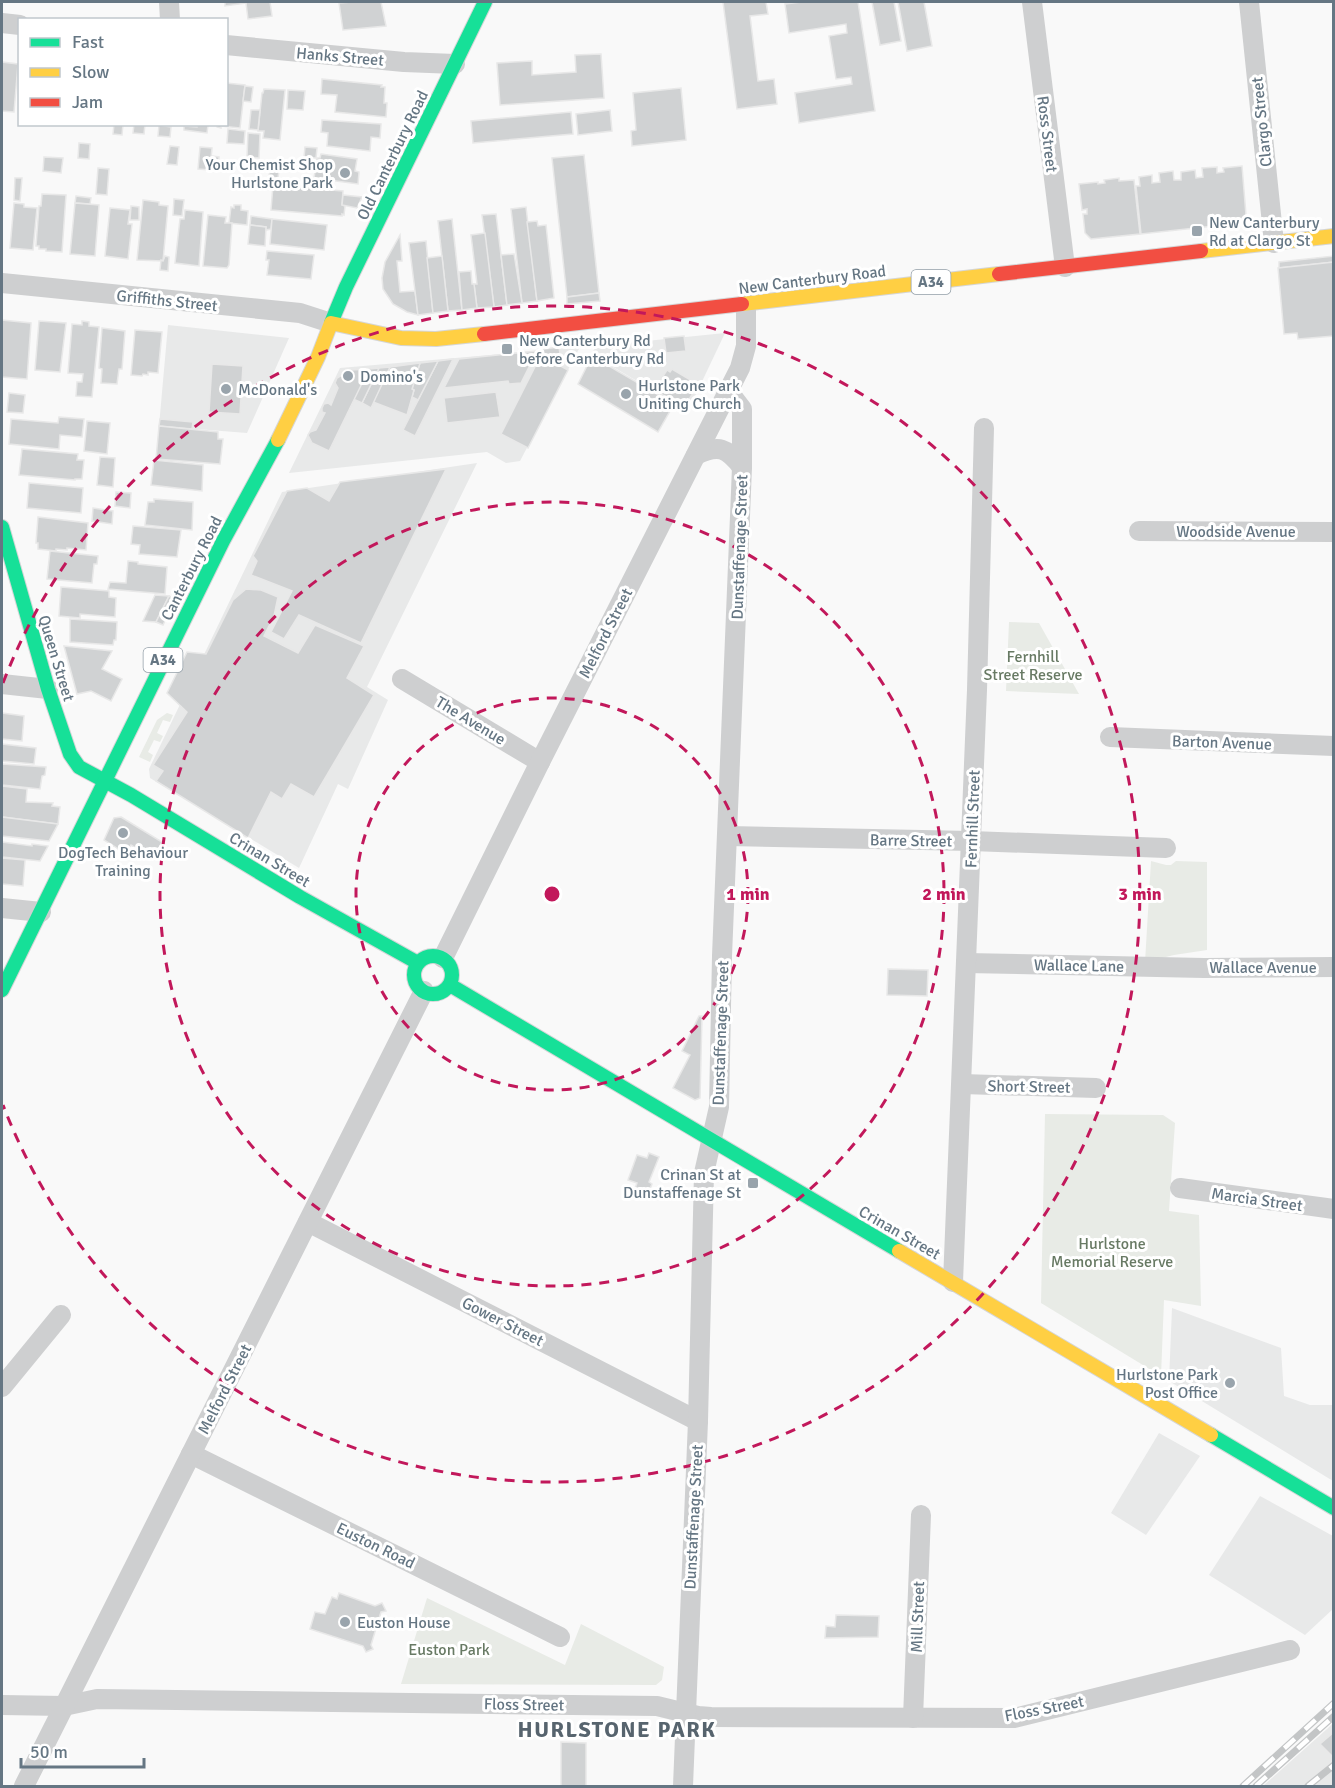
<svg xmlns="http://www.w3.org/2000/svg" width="1335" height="1788" font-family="Signika,sans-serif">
<rect width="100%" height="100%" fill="#f9f9f9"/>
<g fill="#e8e9e9">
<path d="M168,325L289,338L247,433L159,426Z"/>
<path d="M725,333L688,411L591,354L597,346Z"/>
<path d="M580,347L520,461L506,463L487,452L289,473L340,368Z"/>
<path d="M477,463L367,687L388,700L348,789L338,784L299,868L150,778L149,769L282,492Z"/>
<path d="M1172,1308L1281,1348L1284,1396L1310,1405H1333V1481L1169,1381Z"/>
<path d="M1159,1433L1200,1456L1146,1535L1111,1513Z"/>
<path d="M1260,1496L1333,1536V1609L1305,1635L1209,1575Z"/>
<path d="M1333,1723V1786H1263L1327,1729Z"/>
</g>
<g fill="#e8ebe6">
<path d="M1009,622L1039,623L1079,694L1006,691Z"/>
<path d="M167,713L173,715L170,722L163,720L157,733L163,736L160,742L154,740L148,752L153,755L150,762L139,757L157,720Z"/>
<path d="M1151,861L1166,865H1171L1176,861L1207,862V950L1174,955L1145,962Z"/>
<path d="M1045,1114L1163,1115L1175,1123L1169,1211L1199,1215L1201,1306L1164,1300L1161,1376L1041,1303Z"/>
<path d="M427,1598L565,1665L581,1624L664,1667L662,1680L656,1685L401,1684Z"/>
</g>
<g fill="#d0d2d3" stroke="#e8e8e8" stroke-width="1.5">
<path d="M225,2H270L272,16L248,19L246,3L225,6Z"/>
<path d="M352,2H381L386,26L343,30L339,3Z"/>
<path d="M723,2H766L768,14L750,16L758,81L774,79L777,104L737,109Z"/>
<path d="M801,2H858L875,111L799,123L795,93L852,84L851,77L836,79L829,36L847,33L846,24L789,33L785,4Z"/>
<path d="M872,2H894L901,41L880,45Z"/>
<path d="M898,2H924L932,46L907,51Z"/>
<path d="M601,54L604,98L500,105L497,63L532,61V75L576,72L575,55Z"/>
<path d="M2,62L18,64L14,112L2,111Z"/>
<path d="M322,79L382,85L381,87H385L384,103H387L386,117L335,112L337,95L321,94Z"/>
<path d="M226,83L245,85L240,128L221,126V128L217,127V124H226Z"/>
<path d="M245,86L253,87L251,102L243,101Z"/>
<path d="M681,88L686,140L632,146L631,131L636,130L633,93Z"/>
<path d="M264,89L285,90L280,140L263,138L264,131H258L262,93H263Z"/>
<path d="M288,90L305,91L303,110L287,109Z"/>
<path d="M251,110H260L258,130L249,129Z"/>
<path d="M610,110L612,131L578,135L576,114Z"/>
<path d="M571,112L573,134L473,143L471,121Z"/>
<path d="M322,120L381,124L380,138L371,137L370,151L327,146L328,133L321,132Z"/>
<path d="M114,124H123L122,135L113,134Z"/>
<path d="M134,124H145L144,134L133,133Z"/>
<path d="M197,124L208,125L207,133L184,130V126L197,127Z"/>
<path d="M159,125L171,127L170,137L158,136Z"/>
<path d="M228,129L245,131L244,144L227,143Z"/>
<path d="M248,133L260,134L259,158L247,157Z"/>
<path d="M79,143L90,144L89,159L78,158Z"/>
<path d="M170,146L179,147L177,165L167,164Z"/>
<path d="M200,147L212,148L210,170L198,169Z"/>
<path d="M305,147L317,148L316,158L304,157Z"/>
<path d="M321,154L357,159L355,171L359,172L358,184L314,178L317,158H320Z"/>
<path d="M584,155L599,293L567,297L552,158Z"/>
<path d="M212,156L219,157L218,172L211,171Z"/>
<path d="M44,157L63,158L61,173L43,171Z"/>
<path d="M271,162L280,163L278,178L269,177Z"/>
<path d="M1242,166L1246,215L1241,223L1141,234L1136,186H1140L1139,177L1152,175V183L1160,182L1159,173L1173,171L1174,180H1181V172L1195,170L1196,178L1203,177L1202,168L1217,167V173L1224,172L1223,168Z"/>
<path d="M98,168L109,169L107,195L96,194Z"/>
<path d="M15,178H22L20,201L14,200Z"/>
<path d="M1119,178V181L1134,180L1140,234L1091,239L1085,233L1083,214H1087V209L1082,210L1079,184L1098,182V184L1105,183L1104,180Z"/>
<path d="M273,185L343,191L342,205L345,206L344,215L342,214V216L271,210Z"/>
<path d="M42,194L66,195L62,252L46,251V249H39V246H36L39,206H41Z"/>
<path d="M343,195L362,197L357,208L342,205Z"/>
<path d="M76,196L91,198L90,204L75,203Z"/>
<path d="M174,199L184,200L182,216L173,215Z"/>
<path d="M143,200L159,202V205L168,206L163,261L137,260Z"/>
<path d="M14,203L24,204V207L37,208L33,250L10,248Z"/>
<path d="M75,203L99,205L95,256L70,254Z"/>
<path d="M234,205H241V210L248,211L247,225L229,223L231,207L234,208Z"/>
<path d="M131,206L139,207V220H130Z"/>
<path d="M526,207L537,301L522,303L511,209Z"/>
<path d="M110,208L130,210L128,224H132L128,259L105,256Z"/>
<path d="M185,210L203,212L199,266L175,263L180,219H184Z"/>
<path d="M496,214L507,305L494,307L482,215Z"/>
<path d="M208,215L226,217L225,223H232L229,265L227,268L203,266Z"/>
<path d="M251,216L272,219L271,229L266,230V227L250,225Z"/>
<path d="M272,219L327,225L324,250L270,244Z"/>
<path d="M452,219L462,310L448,311L438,221Z"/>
<path d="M537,221L538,226L546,225L554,298L537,301L527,222Z"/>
<path d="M250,225L266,227L265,246L248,244Z"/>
<path d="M485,233L494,307L477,308L474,284H477L471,235Z"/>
<path d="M400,235L402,261H397L400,292L415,291L418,315L407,312L393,304L383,289L382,278L385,262Z"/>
<path d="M426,241L433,313L418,315L409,243Z"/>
<path d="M267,251L314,255L311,279L267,275L269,260H266Z"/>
<path d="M514,254L522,303L507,305L501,255Z"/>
<path d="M165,256L169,257L168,271L160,270L161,260L163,261Z"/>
<path d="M442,256L448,311L433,313L427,258Z"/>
<path d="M1334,256V262L1279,268V262Z"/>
<path d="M1334,262V336L1298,339L1297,333L1284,334L1278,268Z"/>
<path d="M471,271L472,284H474L477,308L462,310L459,272Z"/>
<path d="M599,293L600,301L567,304V297Z"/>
<path d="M2,320L31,323L27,379L2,377Z"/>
<path d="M39,321L66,323L60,372L35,370Z"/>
<path d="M82,321L89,322V326L99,327L92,397L76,396L77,382H82L83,374L68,373L72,324L82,325Z"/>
<path d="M102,328L125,331L122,369H119L117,384L101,383L102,369L99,368Z"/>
<path d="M135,330L162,332L158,373L148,372V375L143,374L142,376L131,375Z"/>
<path d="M684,336L686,351L666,353L664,338Z"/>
<path d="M559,347L560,354L555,363L568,370L528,448L501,434L544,349Z"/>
<path d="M537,351L521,383L509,384L508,381L444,388L459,359Z"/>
<path d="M592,356L674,404L658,432L578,384Z"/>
<path d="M453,359L415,436L403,430L438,361Z"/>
<path d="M438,361L418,400L412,397L414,390L412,389L420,363Z"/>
<path d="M420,363L412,389L414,390L407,415L373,402L390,367Z"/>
<path d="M212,364L243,366L240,414L209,412Z"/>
<path d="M390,367L371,408L362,403L379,368Z"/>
<path d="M379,368L362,403L353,399L369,369Z"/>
<path d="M369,369L329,451L312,443L308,435L310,432L316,430L325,413L322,412V408L324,404L328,403L331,405L338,388L335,383L337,378L350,370Z"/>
<path d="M672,369L694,382L692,385L696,388L684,408L654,390L667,370L670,372Z"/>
<path d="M496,392L500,417L447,423L444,398Z"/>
<path d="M9,393L25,395L23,413L7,412Z"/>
<path d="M59,417L84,419L82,437L60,435L59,449L9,444L11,419L58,423Z"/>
<path d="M160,419L193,422L192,429L159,426Z"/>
<path d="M87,421L110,423L107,454L84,451Z"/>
<path d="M159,426L218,432V439H223L220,464L156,459Z"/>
<path d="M22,449L78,454L77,460H84L82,479H75V480L19,475Z"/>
<path d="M100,457L115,458L113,487L97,485Z"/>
<path d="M154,460L203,465L202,491L151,485Z"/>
<path d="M446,469L361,643L299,615L284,639L271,632L292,591L251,575L257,561L253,556L287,491L307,488L329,501L340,482Z"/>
<path d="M29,483L83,488L81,513L27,508Z"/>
<path d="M116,492L131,493L130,508L115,506Z"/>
<path d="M154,499L193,502L192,530L145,525L148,502H154Z"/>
<path d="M93,508L113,511L112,524L92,521Z"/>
<path d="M38,517L88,523L86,550L67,548V550L56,549V551L38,549V543H36Z"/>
<path d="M133,526L181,530L177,557L139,554L140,545L131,544Z"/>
<path d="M50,551L98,556L97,564H94L92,583L47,579Z"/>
<path d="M128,561L138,562V564L167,567L165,594L108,589L110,582L126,583Z"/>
<path d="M61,587L109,591V597L116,598L115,617L80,614V618L59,616Z"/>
<path d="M246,589L261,590L278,597L274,616L264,636L298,653L315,625L364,646L347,678L374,695L314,797L291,784L282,799L271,792L248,838L156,781L163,771L153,765L187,712L167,693L187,652L206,654L233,600Z"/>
<path d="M155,595L169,596L156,622L143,621Z"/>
<path d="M169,596L175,599L163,625L156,622Z"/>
<path d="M70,619L117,622L116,640H114L113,645L70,642Z"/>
<path d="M64,646L112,651L102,669L122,679L111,701L91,691L77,694Z"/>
<path d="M2,713L24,716L22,741L2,739Z"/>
<path d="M2,744L36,748L34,764L2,761Z"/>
<path d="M2,764L46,767L45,775L42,776L40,789L2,785Z"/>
<path d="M2,786L27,789L26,802L53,803L52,806L60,807L58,824L2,817Z"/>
<path d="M2,817L58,824L49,841L2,836Z"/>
<path d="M121,817L162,842L153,859L131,845L126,854L104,840L114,818Z"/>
<path d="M2,842L32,846V844L48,846L40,861L2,857Z"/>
<path d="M2,858L25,860L23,886L2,884Z"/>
<path d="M888,969L928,970L927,996L887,995Z"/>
<path d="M699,1016H702L700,1098L695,1100L673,1088L690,1055L682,1051Z"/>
<path d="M649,1153L659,1157L649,1182L652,1184L646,1199L633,1194L637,1183L628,1180L637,1155L647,1158Z"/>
<path d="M339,1593L375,1606L382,1603L386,1611L381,1612L371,1645L373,1649L366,1652L363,1646L310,1629L315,1612L325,1614L332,1597L337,1599Z"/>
<path d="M836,1615L879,1616L878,1637L825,1638L826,1626L835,1627Z"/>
<path d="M1334,1732V1756L1333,1757L1320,1744Z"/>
<path d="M561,1742L586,1743V1786H561Z"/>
</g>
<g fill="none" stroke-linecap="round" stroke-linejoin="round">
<defs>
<g id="fast">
<path d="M331,323L346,287L485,2"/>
<path d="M2,527L48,689L70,754L79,767L131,795L300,897L418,963"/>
<circle cx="433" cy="975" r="19"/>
<path d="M450,985L899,1251"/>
<path d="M2,990L223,541L278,440"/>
<path d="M1211,1435L1334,1508"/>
</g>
<g id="slow">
<path d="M1201,251L1334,236"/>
<path d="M742,304L999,274"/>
<path d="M278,440L318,357L331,323L401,338L436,339L484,334"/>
<path d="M899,1251L1211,1435"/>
</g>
<g id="jam">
<path d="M999,274L1201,251"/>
<path d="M484,334L742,304"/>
</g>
</defs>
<use href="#fast" stroke="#d5d6d7" stroke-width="16"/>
<use href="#slow" stroke="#d5d6d7" stroke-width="16"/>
<use href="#jam" stroke="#d5d6d7" stroke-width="16"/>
<g stroke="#cecfd0" stroke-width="20">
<path d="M169,2L170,20"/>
<path d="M1032,2L1065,267"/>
<path d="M1249,2L1274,243"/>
<path d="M2,23L20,25"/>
<path d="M226,45L404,62L455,64"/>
<path d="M2,283L300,313L331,323"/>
<path d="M696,455C719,444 727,448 742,467"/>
<path d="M1139,531L1334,532"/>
<path d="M402,679L540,762"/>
<path d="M2,684L48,689"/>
<path d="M1110,737L1334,746"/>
<path d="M728,836L971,841L1166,848"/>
<path d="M2,908L41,912"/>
<path d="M443,958L540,762L740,368L746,346V303"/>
<path d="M966,963L1204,968L1334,967"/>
<path d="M962,1084L1096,1088"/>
<path d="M1180,1188L1334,1209"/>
<path d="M308,1222L698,1421"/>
<path d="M953,1282L977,690L984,428"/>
<path d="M2,1387L61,1315"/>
<path d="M191,1454L560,1637"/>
<path d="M2,1705L64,1706L97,1699L657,1706L698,1716L711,1717L1014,1718L1290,1650"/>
<path d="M913,1718L921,1515"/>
<path d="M24,1786L424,991"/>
<path d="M683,1786L698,1421L704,1173L719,1107L722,956L742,467V409L729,392"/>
</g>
<use href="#fast" stroke="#16e098" stroke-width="14"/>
<use href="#slow" stroke="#ffcf43" stroke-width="14"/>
<use href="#jam" stroke="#f24e42" stroke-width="14"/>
<defs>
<g id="rail">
<path d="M1243,1786L1334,1703"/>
<path d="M1256,1786L1334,1716"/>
<path d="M1308,1786L1334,1765"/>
</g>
</defs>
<use href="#rail" stroke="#c3c5c6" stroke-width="7"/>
<use href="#rail" stroke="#fff" stroke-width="4.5" stroke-dasharray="14" stroke-linecap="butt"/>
</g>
<g fill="none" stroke="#c2185b" stroke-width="3" stroke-dasharray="10 8">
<circle cx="552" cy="894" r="196"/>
<circle cx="552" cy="894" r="392"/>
<path d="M3 683A588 588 0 1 1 3 1105"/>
</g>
<g fill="#99a4ac" stroke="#fff" stroke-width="2">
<circle cx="345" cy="173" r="6"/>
<rect x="1191" y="225" width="12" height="12" rx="3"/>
<rect x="501" y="343" width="12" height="12" rx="3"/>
<circle cx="348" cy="376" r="6"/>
<circle cx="226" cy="389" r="6"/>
<circle cx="626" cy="394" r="6"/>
<circle cx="123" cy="833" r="6"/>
<rect x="747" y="1177" width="12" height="12" rx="3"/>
<circle cx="1230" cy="1383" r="6"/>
<circle cx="345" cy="1622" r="6"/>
</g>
<g text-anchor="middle" stroke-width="6" stroke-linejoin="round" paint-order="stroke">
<g fill="#fff" stroke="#939fa8" stroke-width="1.5">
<rect x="911.5" y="270" width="39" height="24" rx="4.5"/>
<rect x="143.5" y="648" width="39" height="24" rx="4.5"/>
</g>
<g font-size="15" font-weight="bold" fill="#657683">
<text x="931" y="287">A34</text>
<text x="163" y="665">A34</text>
</g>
<g font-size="16" fill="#657683" stroke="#fff">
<text transform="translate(340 56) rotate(5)" y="6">Hanks Street</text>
<text transform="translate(1261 122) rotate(-96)" y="6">Clargo Street</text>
<text transform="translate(1048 134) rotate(83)" y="6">Ross Street</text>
<text transform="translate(392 155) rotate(-64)" y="6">Old Canterbury Road</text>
<text transform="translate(812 279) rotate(-7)" y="6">New Canterbury Road</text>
<text transform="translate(167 300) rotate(6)" y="6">Griffiths Street</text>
<text x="1236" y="537">Woodside Avenue</text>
<text transform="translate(739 547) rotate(-88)" y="6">Dunstaffenage Street</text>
<text transform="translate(191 568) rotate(-63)" y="6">Canterbury Road</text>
<text transform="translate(605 633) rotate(-63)" y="6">Melford Street</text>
<text transform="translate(57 658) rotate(73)" y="6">Queen Street</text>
<text transform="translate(471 720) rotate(31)" y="6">The Avenue</text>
<text transform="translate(1222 742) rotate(2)" y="6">Barton Avenue</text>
<text transform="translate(972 819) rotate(-88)" y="6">Fernhill Street</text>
<text transform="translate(911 840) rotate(1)" y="6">Barre Street</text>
<text transform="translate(270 859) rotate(31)" y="6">Crinan Street</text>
<text transform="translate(1079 965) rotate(1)" y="6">Wallace Lane</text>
<text x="1263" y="973">Wallace Avenue</text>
<text transform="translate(720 1033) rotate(-88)" y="6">Dunstaffenage Street</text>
<text transform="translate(1029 1086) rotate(1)" y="6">Short Street</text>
<text transform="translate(1257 1199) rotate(8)" y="6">Marcia Street</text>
<text transform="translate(900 1232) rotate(30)" y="6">Crinan Street</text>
<text transform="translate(503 1321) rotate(27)" y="6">Gower Street</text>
<text transform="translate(224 1389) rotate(-63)" y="6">Melford Street</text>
<text transform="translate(693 1517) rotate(-87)" y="6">Dunstaffenage Street</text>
<text transform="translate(376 1545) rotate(26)" y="6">Euston Road</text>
<text transform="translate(917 1617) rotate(-88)" y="6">Mill Street</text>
<text transform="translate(524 1704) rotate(1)" y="6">Floss Street</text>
<text transform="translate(1044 1708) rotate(-11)" y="6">Floss Street</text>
</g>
<g font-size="16" fill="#657683" stroke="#fff" text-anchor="start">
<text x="333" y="170" text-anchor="end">Your Chemist Shop<tspan x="333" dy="18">Hurlstone Park</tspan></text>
<text x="1209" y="228">New Canterbury<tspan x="1209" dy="18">Rd at Clargo St</tspan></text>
<text x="519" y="346">New Canterbury Rd<tspan x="519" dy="18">before Canterbury Rd</tspan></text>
<text x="360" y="382">Domino's</text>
<text x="638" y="391">Hurlstone Park<tspan x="638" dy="18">Uniting Church</tspan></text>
<text x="238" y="395">McDonald's</text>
<text x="123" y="858" text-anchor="middle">DogTech Behaviour<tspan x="123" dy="18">Training</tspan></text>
<text x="741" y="1180" text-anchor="end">Crinan St at<tspan x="741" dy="18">Dunstaffenage St</tspan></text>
<text x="1218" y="1380" text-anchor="end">Hurlstone Park<tspan x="1218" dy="18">Post Office</tspan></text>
<text x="357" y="1628">Euston House</text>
</g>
<g font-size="16" fill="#687a64" stroke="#fff">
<text x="1033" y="662">Fernhill<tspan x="1033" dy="18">Street Reserve</tspan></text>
<text x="1112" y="1249">Hurlstone<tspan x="1112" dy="18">Memorial Reserve</tspan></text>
<text x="449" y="1655">Euston Park</text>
</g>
<g font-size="22" font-weight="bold" letter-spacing="1.5" fill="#57646e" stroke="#fff">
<text x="617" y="1737">HURLSTONE PARK</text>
</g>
</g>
<circle cx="552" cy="894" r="9" fill="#c2185b" stroke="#fff" stroke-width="3"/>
<g font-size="18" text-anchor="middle" font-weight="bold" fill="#c2185b" stroke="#fff" stroke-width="6" stroke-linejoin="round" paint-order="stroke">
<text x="748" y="900">1 min</text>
<text x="944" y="900">2 min</text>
<text x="1140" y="900">3 min</text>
</g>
<rect width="1335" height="1788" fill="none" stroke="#657683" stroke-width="6"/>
<rect x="18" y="18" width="210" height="108" fill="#ffffff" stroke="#c1c8cd" stroke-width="1.5"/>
<rect x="30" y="38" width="30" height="9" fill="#16e098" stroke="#c1c8cd" stroke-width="1.5"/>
<text x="72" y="48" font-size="18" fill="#657683">Fast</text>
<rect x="30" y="68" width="30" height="9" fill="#ffcf43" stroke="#c1c8cd" stroke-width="1.5"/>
<text x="72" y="78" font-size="18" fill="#657683">Slow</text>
<rect x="30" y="98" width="30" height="9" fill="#f24e42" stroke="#c1c8cd" stroke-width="1.5"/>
<text x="72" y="108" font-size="18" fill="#657683">Jam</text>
<path d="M21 1758v9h123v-9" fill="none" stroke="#657683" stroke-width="3"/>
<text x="30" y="1758" font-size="18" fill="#657683" stroke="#ffffff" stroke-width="4.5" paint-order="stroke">50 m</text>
</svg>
